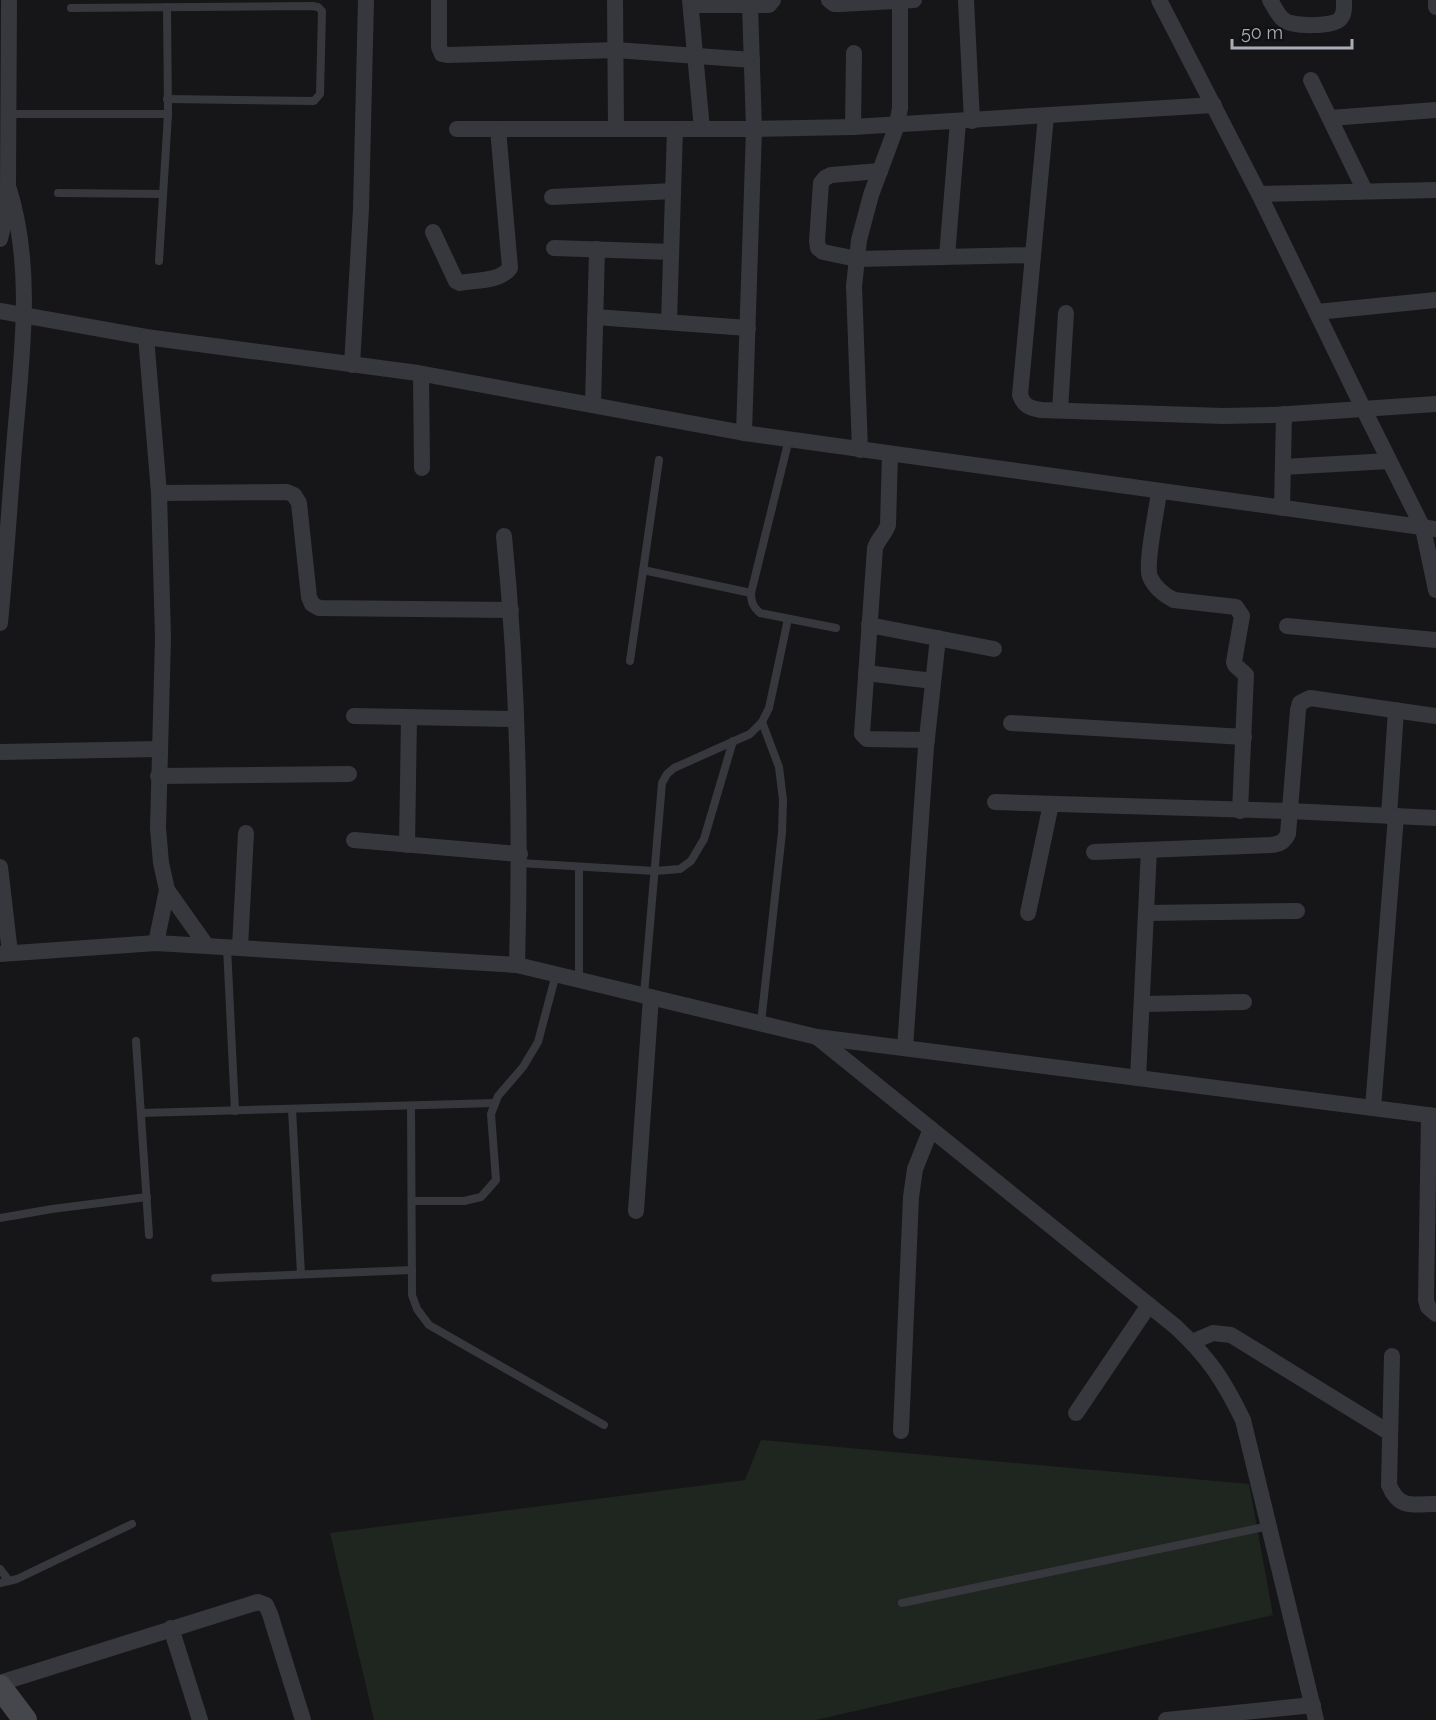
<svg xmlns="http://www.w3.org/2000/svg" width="1436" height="1720" font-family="Raleway,sans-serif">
<rect width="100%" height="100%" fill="#161618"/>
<path fill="#1e261f" d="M761,1440L1249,1484L1273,1615L816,1720H374L330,1533L745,1480Z"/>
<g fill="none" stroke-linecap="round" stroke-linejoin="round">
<g stroke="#37383d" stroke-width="8">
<path d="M71,8L312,6L318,7L322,11L320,94L314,101L167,99"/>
<path d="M9,114H168"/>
<path d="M58,193L163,194"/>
<path d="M159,261L168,114L167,7"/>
<path d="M789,439L751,593C751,602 753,607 760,613L836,628"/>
<path d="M643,570L751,593"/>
<path d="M630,661L659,460"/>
<path d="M520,863L655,871L680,869L691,861L704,839L733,741"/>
<path d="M579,867V980"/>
<path d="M227,947L235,1111"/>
<path d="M644,995L662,783L667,774L674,768L750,734L762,722L769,708L788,619"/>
<path d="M761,1023L782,833L783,800L779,767L762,722"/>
<path d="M136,1041L149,1235"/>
<path d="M411,1106L412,1295L417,1309L429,1325L604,1425"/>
<path d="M292,1109L301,1274"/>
<path d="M141,1113L495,1103"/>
<path d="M412,1201H464L481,1197L496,1180L491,1114L498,1096L523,1067L538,1042L556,974"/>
<path d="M0,1218L52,1209L147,1197"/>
<path d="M215,1278L412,1270"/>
<path d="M0,1569L9,1581"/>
<path d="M0,1583L17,1579L132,1524"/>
<path d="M902,1603L1269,1526"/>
</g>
<g stroke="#37383d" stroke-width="16">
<path d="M439,0V47L442,54L447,55L616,50L752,60"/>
<path d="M615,0L616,129"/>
<path d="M690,0L702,129"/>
<path d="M829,0L834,4H840L914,0"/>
<path d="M966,0L972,121"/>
<path d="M1159,0L1259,194L1363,408L1423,528L1436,590"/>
<path d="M1270,0C1274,6 1278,16 1284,20C1292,27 1333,27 1340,19C1345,14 1344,6 1344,0"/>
<path d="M1436,0V7"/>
<path d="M691,5H769L773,0"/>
<path d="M1311,80L1365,191"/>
<path d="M1046,116L1020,395C1024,406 1029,408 1041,410L1223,416L1274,415L1436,404"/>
<path d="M1330,118L1436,110"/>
<path d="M853,127L854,53"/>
<path d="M457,129H754L853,127L1214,105"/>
<path d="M880,171L831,175L825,178L821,183L817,241L818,248L823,252L857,259L1033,255"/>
<path d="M1259,194L1436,190"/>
<path d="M552,197L673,191"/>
<path d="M433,232L456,281L460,283C475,280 500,282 510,268L498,129"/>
<path d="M0,239L6,214L8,186L9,0"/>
<path d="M554,248L671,252"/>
<path d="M947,256L958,122"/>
<path d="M0,311L146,337L418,373L744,433L1436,529"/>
<path d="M1317,312L1436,300"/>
<path d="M595,317L748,328"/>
<path d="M669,322L675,129"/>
<path d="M146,337L159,493L163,638L158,828L161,863L167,890L156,943"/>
<path d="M352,365L361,209L366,0"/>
<path d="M421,374L422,468"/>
<path d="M593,405L597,249"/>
<path d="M1060,410L1066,313"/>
<path d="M744,433L754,129L750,5"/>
<path d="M860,450L854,286L857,259L859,240L871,195L897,125L900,108V0"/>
<path d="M890,454L888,525C885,534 878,539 875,548L862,734L867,739L927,740"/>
<path d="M1283,467L1389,461"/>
<path d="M1159,492C1157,509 1145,564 1150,577C1155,588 1164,595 1174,600L1236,607L1242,616L1234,662L1235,665L1246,675L1240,811"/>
<path d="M159,493L287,492L294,495L299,503L309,597L312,604L319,608L511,610"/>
<path d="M1282,508L1284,414"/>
<path d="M504,536C518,678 521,822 517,965"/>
<path d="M0,623C6,561 10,498 15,436C22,354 34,266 8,186"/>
<path d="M869,625L994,649"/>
<path d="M1287,626L1436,640"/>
<path d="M866,673L933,681"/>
<path d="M354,716L516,719"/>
<path d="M1011,723L1244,737"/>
<path d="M0,752L159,749"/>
<path d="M158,776L349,774"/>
<path d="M995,802L1289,811L1436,818"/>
<path d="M1389,816L1396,710"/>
<path d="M354,840L520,854"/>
<path d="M407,845L409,718"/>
<path d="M1094,852L1271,845C1280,844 1284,842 1288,834L1298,710L1300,703L1310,698L1436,716"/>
<path d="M0,867L10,953"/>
<path d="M167,890L206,945"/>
<path d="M1028,913L1051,804"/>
<path d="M1146,913L1297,911"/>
<path d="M240,947L246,833"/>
<path d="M0,954L156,943L517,965L817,1037L1436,1116"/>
<path d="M1142,1004L1244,1002"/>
<path d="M817,1037L1176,1327C1209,1358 1223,1379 1243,1420L1316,1720"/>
<path d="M905,1048L926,747L938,638"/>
<path d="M1138,1078L1149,850"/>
<path d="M1373,1108L1396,816"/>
<path d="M1429,1115L1426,1300L1428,1307L1436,1314"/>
<path d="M636,1211L651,997"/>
<path d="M1192,1342L1213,1333L1231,1335L1390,1433"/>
<path d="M1392,1356L1389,1485C1399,1510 1413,1504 1436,1504"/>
<path d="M1076,1413L1149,1305"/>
<path d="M901,1431L911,1197L915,1169L931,1129"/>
<path d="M171,1628L200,1720"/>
<path d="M0,1683L258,1602L266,1605L270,1614L303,1720"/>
<path d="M1166,1720L1313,1705"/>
</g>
<path stroke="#45474d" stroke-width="24" d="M0,1687L25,1720"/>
</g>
<path d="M1232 39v9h120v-9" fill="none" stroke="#a8adb8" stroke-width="3"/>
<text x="1241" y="39" font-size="18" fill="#a8adb8" stroke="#111113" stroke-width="4.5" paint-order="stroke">50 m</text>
</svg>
